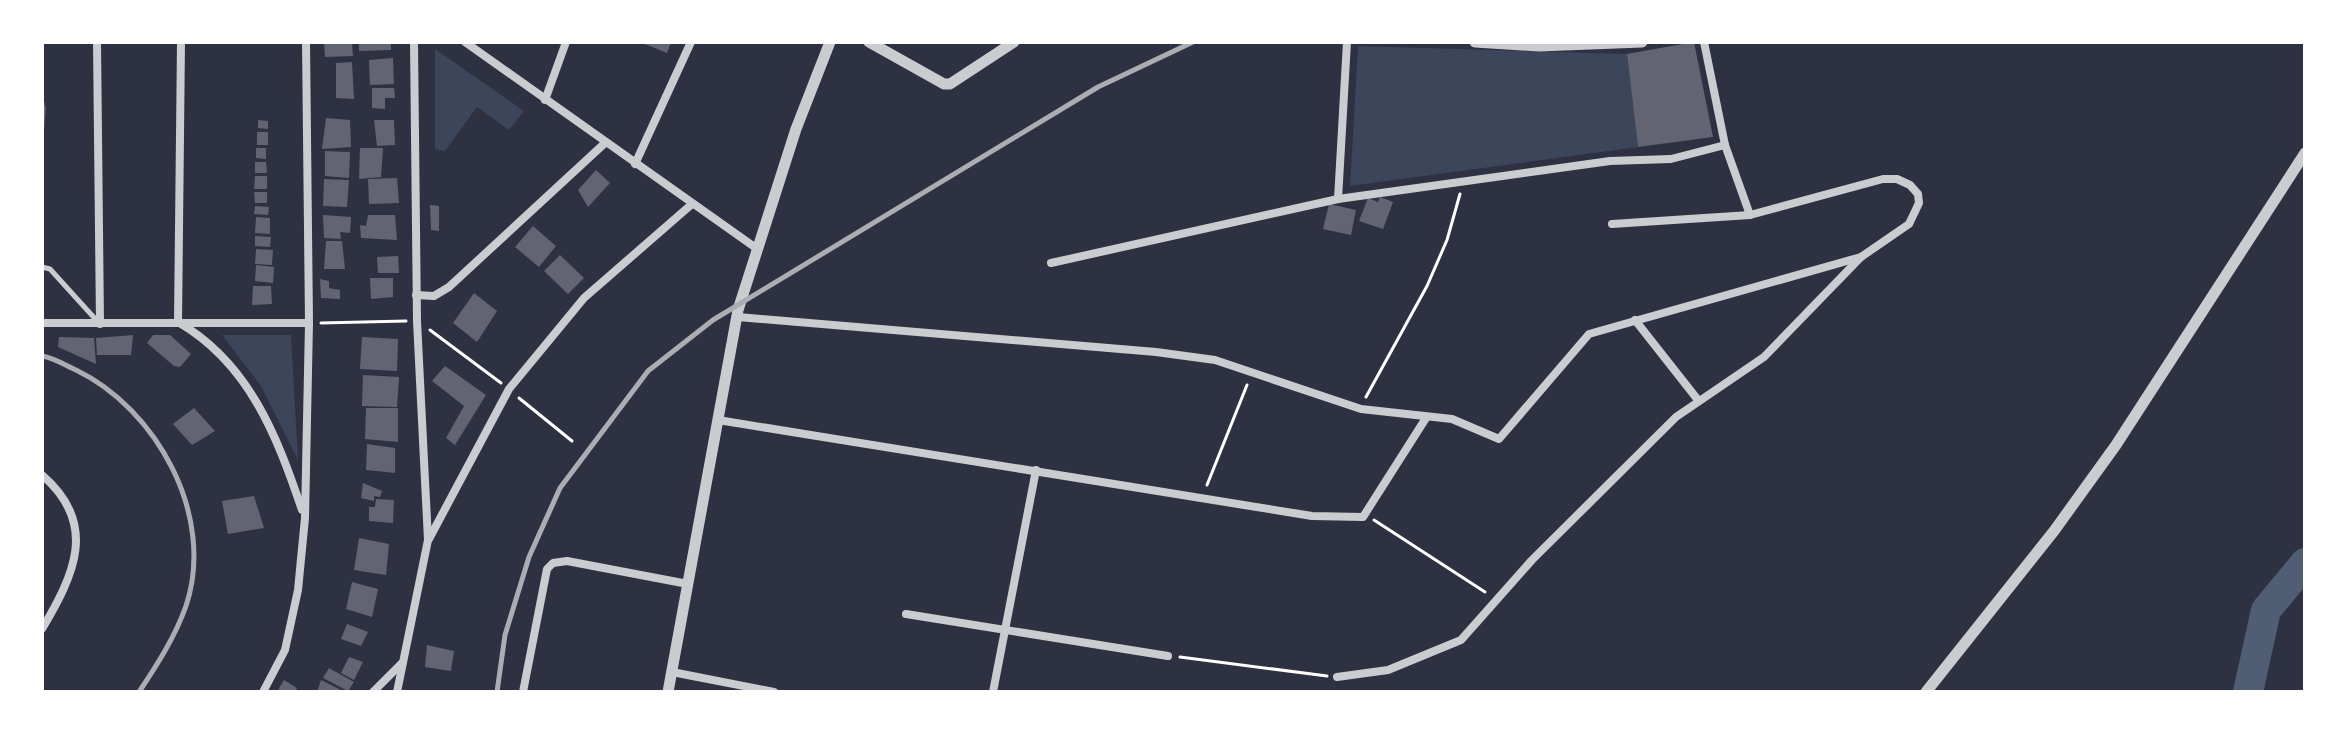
<svg xmlns="http://www.w3.org/2000/svg" width="2347" height="734" font-family="'Archivo Narrow',sans-serif">
<rect width="100%" height="100%" fill="#2d3142"/>
<g fill="#3c4559">
<path d="M1358,46L1627,54L1638,147L1350,186Z"/>
<path d="M435,49L524,111L509,130L477,107L445,151L435,149Z"/>
<path d="M222,335H291L298,460L261,386Z"/>
</g>
<g fill="none" stroke-linecap="round" stroke-linejoin="round">
<path stroke="#4f5d75" stroke-width="30" d="M2248,692L2266,610L2305,563"/>
</g>
<g fill="#626471">
<path d="M324,42H352L353,56L325,57Z"/>
<path d="M359,42H391V50L359,51Z"/>
<path d="M640,42H671L667,53Z"/>
<path d="M1694,42L1713,137L1638,147L1627,54Z"/>
<path d="M393,58L394,84L370,85L369,60Z"/>
<path d="M352,62L354,99L336,98V63Z"/>
<path d="M372,88H394L395,98H385V109L372,108Z"/>
<path d="M42,94L46,108L44,131H42Z"/>
<path d="M326,118L350,120L351,147L322,149Z"/>
<path d="M258,120L268,121V129L258,128Z"/>
<path d="M374,120H394L395,145L377,146Z"/>
<rect x="257" y="132" width="11" height="13"/>
<path d="M256,148H266V159L256,158Z"/>
<path d="M360,148H383L381,177L359,179Z"/>
<path d="M325,151L350,152L349,178L325,176Z"/>
<path d="M255,162H266L267,173H255Z"/>
<path d="M596,170L610,183L588,207L578,190Z"/>
<path d="M255,176H267V189H254Z"/>
<path d="M397,178L399,203L369,204L368,179Z"/>
<path d="M324,179L349,180L347,207L323,206Z"/>
<path d="M254,192H267V203H255Z"/>
<path d="M1380,197L1393,202L1383,229L1359,221L1368,198L1378,202Z"/>
<path d="M1329,204L1356,210L1351,235L1323,229Z"/>
<path d="M430,205L439,206V231L431,230Z"/>
<path d="M255,206L269,207L268,215L254,214Z"/>
<path d="M323,215L351,217L350,233L340,232L341,239L324,238Z"/>
<path d="M368,215H395L397,240L361,238L360,225L366,226Z"/>
<path d="M256,217L270,218V234L255,233Z"/>
<path d="M533,226L556,246L539,267L515,247Z"/>
<path d="M255,236L271,237L270,247L255,246Z"/>
<path d="M326,241H342L345,269H324Z"/>
<path d="M256,249L273,250L272,265L255,264Z"/>
<path d="M560,255L584,278L568,294L544,271Z"/>
<path d="M398,256L399,273H378L377,257Z"/>
<path d="M256,265L274,267L273,283L255,281Z"/>
<path d="M370,278H393V297L371,299Z"/>
<path d="M320,279L329,281V288L340,290V299L321,298Z"/>
<path d="M253,286H271L272,304L252,305Z"/>
<path d="M474,293L497,311L477,342L453,323Z"/>
<path d="M133,335L131,355H97L96,338Z"/>
<path d="M153,335H170L191,354L180,367L174,366L147,343Z"/>
<path d="M59,337L94,338L96,364L58,347Z"/>
<path d="M362,337L398,339L397,371L360,369Z"/>
<path d="M445,366L486,395L455,445L446,438L464,406L432,381Z"/>
<path d="M363,375L399,377L397,407L362,406Z"/>
<path d="M194,408L215,431L192,445L173,424Z"/>
<path d="M366,408H398V442L365,439Z"/>
<path d="M367,444L395,448V473L366,470Z"/>
<path d="M363,483L382,491L380,497L374,496V501L361,498Z"/>
<path d="M254,496L264,528L228,534L222,501Z"/>
<path d="M376,499L394,500L393,523L369,521V507H375Z"/>
<path d="M359,538L389,544L386,575L354,570Z"/>
<path d="M352,582L378,589L372,617L346,609Z"/>
<path d="M347,624L368,632L361,646L341,639Z"/>
<path d="M427,645L454,651L451,671L425,667Z"/>
<path d="M349,657L363,662L354,680L341,673Z"/>
<path d="M329,668L354,682L348,691L323,678Z"/>
<path d="M284,680L297,688L295,692H277Z"/>
<path d="M321,680L345,692H317Z"/>
</g>
<g fill="none" stroke-linecap="round" stroke-linejoin="round">
<g stroke="#fff" stroke-width="3">
<path d="M321,323L406,321"/>
<path d="M430,330L501,383"/>
<path d="M1366,397L1427,286L1447,240L1460,194"/>
<path d="M519,398L572,441"/>
<path d="M1207,485L1247,385"/>
<path d="M1374,520L1485,592"/>
<path d="M1180,657L1327,676"/>
</g>
<path stroke="#caccd0" stroke-width="5" d="M42,267L50,269L98,322"/>
<g stroke="#caccd0" stroke-width="8">
<path d="M97,42L100,324"/>
<path d="M181,42L178,322C249,363 277,436 302,510"/>
<path d="M465,42L756,248"/>
<path d="M1704,42L1725,145L1750,215"/>
<path d="M545,100L566,42"/>
<path d="M635,164L691,42"/>
<path d="M1338,199L1347,42"/>
<path d="M1051,263L1338,199L1610,161L1671,159L1725,145"/>
<path d="M416,295L434,296L449,287L605,143"/>
<path d="M738,317L1156,352L1215,360L1361,409L1452,419L1499,439L1589,334L1861,257"/>
<path d="M1635,320L1698,400"/>
<path d="M42,323H309"/>
<path d="M718,420L1312,516L1363,517L1426,418"/>
<path d="M42,475C99,524 74,575 42,629"/>
<path d="M429,539L509,389L584,298L692,204"/>
<path d="M906,614L1168,656"/>
<path d="M672,672L774,692"/>
<path d="M1337,677L1388,670L1461,640L1532,560L1676,417L1764,357L1861,257L1909,224L1919,203L1918,194L1910,185L1897,179H1883L1750,215L1612,224"/>
<path d="M263,692L285,650L298,590L305,518L309,323L306,42"/>
<path d="M373,692L401,664"/>
<path d="M397,692L428,540L417,321L414,42"/>
<path d="M523,692L547,569L553,563L567,561L688,584"/>
<path d="M993,692L1036,470"/>
</g>
<g stroke="#caccd0" stroke-width="11">
<path d="M869,42L944,84H950L1014,42"/>
<path d="M1475,42L1539,46L1642,42"/>
<path d="M668,692L738,310L796,129L830,42"/>
<path d="M1926,692L2054,531L2116,445L2305,153"/>
</g>
<g stroke="#abadb3" stroke-width="5">
<path d="M42,356C54,358 65,365 76,370C157,409 216,516 186,606C175,637 157,665 139,692"/>
<path d="M497,692L505,635L529,557L560,488L648,371L713,320L1098,87L1193,42"/>
</g>
</g>
<rect width="2347" height="734" fill="none" stroke="#ffffff" stroke-width="88"/>
</svg>
